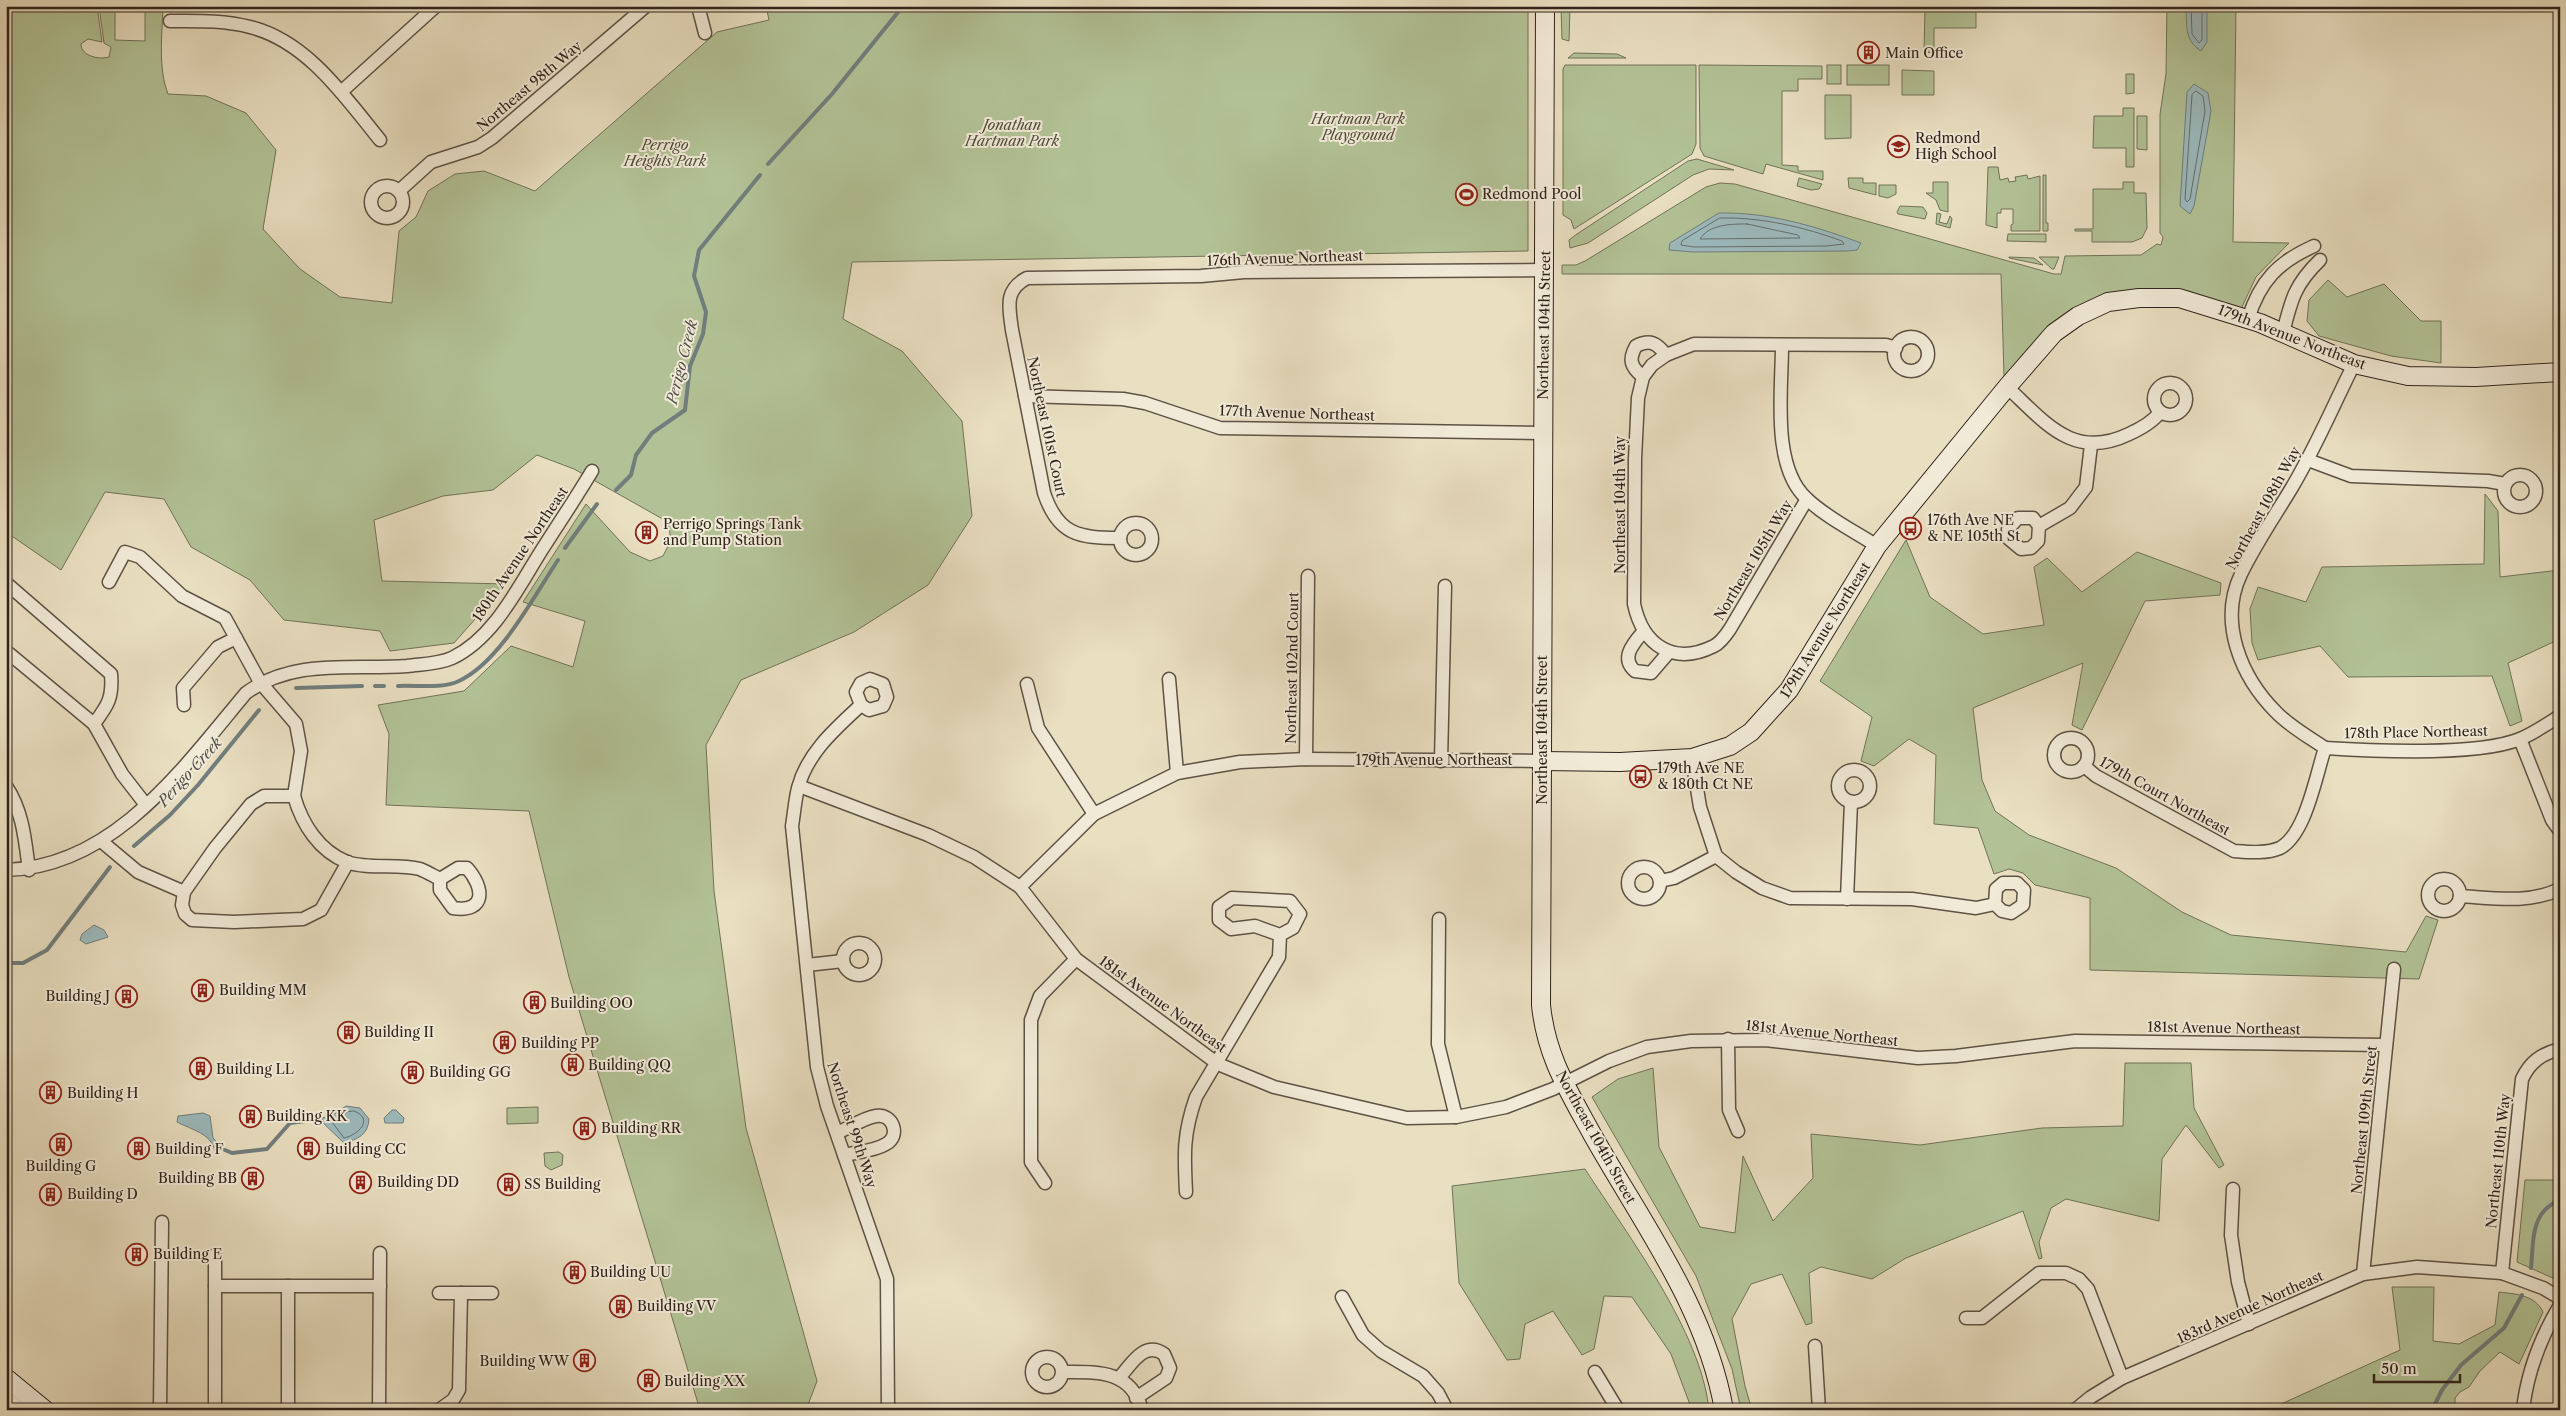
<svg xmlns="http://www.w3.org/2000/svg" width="2566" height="1416" font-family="'Libre Caslon Text',serif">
<rect width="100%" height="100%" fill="#e9dfc1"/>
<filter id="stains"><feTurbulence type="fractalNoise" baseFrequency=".004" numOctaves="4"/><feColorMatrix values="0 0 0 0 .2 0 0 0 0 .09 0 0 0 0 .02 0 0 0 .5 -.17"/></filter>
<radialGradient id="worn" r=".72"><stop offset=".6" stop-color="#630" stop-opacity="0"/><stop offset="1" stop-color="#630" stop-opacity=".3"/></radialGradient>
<g fill="#b2c296" stroke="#717259">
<path d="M6,6H97L102,42L88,39L81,44C81,56 99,60 109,57L111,47L104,43L99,6H115V40L145,41V6H163C162,35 158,68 168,94L206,96L246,113L276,150L263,229L300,269L340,297L392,303L399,231L416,217L428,191L455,174L484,171L535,191L717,32L769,20L766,6H1528V251L852,262L843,319L902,351L962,421L972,516L928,585L854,632L741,680L706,745L714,891L746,1128L817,1381L806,1410H700L569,977L529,811L386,805L389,734L378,705L464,691L511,646L573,667L585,621L523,602L586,504L630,552L650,561L663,556L671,540L668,522L574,469L537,455L493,490L443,496L374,520L382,581L506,584L454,643L390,651L380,631L284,620L250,580L191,547L164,499L105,492L61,570L6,532Z"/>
<path d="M163,6H284V8L163,9Z"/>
<path d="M1561,6H1570L1569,41L1562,39Z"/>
<path d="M1925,6H1976V28H1934V52L1924,53Z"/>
<path d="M2167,6H2236L2233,242L2289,243L2256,277L2241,309L2188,291H2134L2055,323L2004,376L2001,274H1562V265H1576L1585,261L1706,187L1720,183L1735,184L2054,274H2061L2065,256L2141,255L2157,244L2161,245L2163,237L2160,233V114L2166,74Z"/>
<path d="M1574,53L1617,54L1626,58H1568Z"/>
<path d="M1565,65H1696V144L1692,154L1574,229L1571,220L1563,215V69Z"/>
<path d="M1699,65L1822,66V79H1798V91H1782V165L1798,166V171H1823V180L1766,164L1763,174L1704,156L1700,148Z"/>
<rect x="1827" y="65" width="14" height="19"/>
<rect x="1847" y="65" width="42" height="20"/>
<path d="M1902,70L1934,71V95H1902Z"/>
<path d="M2126,74H2134V93L2126,94Z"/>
<path d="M1825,95H1851V138L1825,139Z"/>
<path d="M2123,108H2134V167H2126V148H2093L2094,116H2123Z"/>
<path d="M2137,116H2147V150L2137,149Z"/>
<path d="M1697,159L1734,170L1709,169L1693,175L1588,243L1570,248L1569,240L1577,234L1688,161Z"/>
<path d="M1988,167H1998L2000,180L2008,178L2009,182L2016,181L2015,177L2027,175L2028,179L2040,176V231H2011V225L2013,224V209H2001V213H1997V228L1986,225Z"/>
<path d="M2043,175H2046V223H2048V231H2043Z"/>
<path d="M1799,178L1822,184L1819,189L1811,190L1797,186Z"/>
<path d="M1848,178H1863V183H1876V195L1849,188Z"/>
<path d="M1933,182H1948V212L1940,210L1936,200L1926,193H1933Z"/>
<path d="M2123,182H2134V193H2146L2147,228L2142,238L2132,242H2092V231H2075V229H2093V189H2123Z"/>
<path d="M1879,185H1896V194L1888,198L1879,196Z"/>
<path d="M1900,206L1923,207L1927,213L1925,219L1898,214L1897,212Z"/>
<path d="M1937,213L1941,214L1939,222L1947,224L1950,216L1952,219L1950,228L1936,224Z"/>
<path d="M2008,234H2046V242L2007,241Z"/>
<path d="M2009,257L2034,258L2043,265L2009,258Z"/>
<path d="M2039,257H2059L2054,269H2052Z"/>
<path d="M2328,280L2347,297L2384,284L2421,321H2441V363L2391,356L2319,336L2307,321L2309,300Z"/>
<path d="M2485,494L2498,511L2500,577L2560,570V639L2508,663L2522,721L2510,726L2492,676L2348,677L2320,646L2258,660L2252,643L2250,609L2258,587L2306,602L2322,567L2484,564Z"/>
<path d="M1906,540L1930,597L1983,634L2044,625L2034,567L2047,558L2082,592L2137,552L2221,583L2220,595L2145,601L2082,730L2072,725L2083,663L1973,708L1982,780L1995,811L2029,835L2116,868L2182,912L2231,935L2406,952L2426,916L2438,920L2419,979L2090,970V898L2035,885L2023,873L2009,869L1994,874L1978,828L1934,824L1936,755L1909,739L1874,766L1861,761L1872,717L1820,681Z"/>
<path d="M2125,1063H2191L2194,1108L2224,1165L2219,1168L2186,1125L2162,1159L2159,1221L2066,1199L2051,1208L2039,1242L2042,1258L2039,1259L2023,1211L1906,1258L1872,1279L1821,1267L1809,1273L1812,1323L1806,1325L1782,1274L1751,1284L1732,1319L1745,1386L1752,1410H1741L1732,1369L1696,1276L1592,1097L1618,1079L1653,1068L1659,1147L1700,1227L1735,1233L1743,1156L1773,1221L1813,1178L1811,1134L1920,1145L2042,1128L2123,1126Z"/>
<path d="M538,1107V1123L507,1124V1108Z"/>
<path d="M559,1152L563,1155L562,1165L551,1170L545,1166L544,1153Z"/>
<path d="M1585,1169C1628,1236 1701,1331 1709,1410H1692L1671,1354L1632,1297L1604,1296L1594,1349L1582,1355L1553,1311L1525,1324L1520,1359L1507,1360L1459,1283L1452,1186Z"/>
<path d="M2525,1180H2560V1278L2555,1279L2517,1262Z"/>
<path d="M2392,1287H2434L2433,1341L2459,1344L2495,1325L2499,1292C2516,1294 2535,1295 2543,1312L2519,1364L2500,1352L2480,1371L2469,1387L2460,1392L2455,1398V1410H2268L2400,1350Z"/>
</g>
<g fill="#9cbabd" stroke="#717e7d">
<path d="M2186,6H2207V42L2201,51C2184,40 2187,26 2186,6Z"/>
<path d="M2194,84L2208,93L2211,111L2194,206L2190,214L2180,206L2187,92Z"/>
<path d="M1719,213C1768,212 1815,226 1861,243L1857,250L1848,251L1693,252L1669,250L1670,243Z"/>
<path d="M94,925L104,930L108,937L86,944L80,940L82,934Z"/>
<path d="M346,1106L360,1108L369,1119C368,1135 358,1139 344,1143L321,1121L322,1118L331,1116Z"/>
<path d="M392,1110H396L404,1118L403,1123H385L384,1118Z"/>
<path d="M203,1113L210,1116L213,1138L225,1150H215C210,1133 192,1130 177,1122L178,1116Z"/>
</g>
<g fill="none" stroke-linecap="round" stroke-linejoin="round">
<g stroke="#666e6c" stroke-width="1">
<path d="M2191,6L2192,34L2199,43L2202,40V6"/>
<path d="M2196,91L2203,96L2205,111L2190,199L2187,202L2185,199L2192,95Z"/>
<path d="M1720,218C1761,217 1804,227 1842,241L1844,244L1826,246L1694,247L1681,245L1682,241Z"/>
<path d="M1747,224L1798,235L1800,238L1700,239C1709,224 1732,224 1747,224Z"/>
<path d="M354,1111C375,1119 358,1135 344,1138L332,1122L347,1112Z"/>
</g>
<g stroke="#717e7d" stroke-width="4">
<path d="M768,164L832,94L903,6"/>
<path d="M616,490L631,475L636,455L652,433L685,410L690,366L703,334L706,312L694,276L699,250L760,175"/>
<path d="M565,548L597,504"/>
<path d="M375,686H384"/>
<path d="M398,686C417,685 442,689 459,681C500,662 534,596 558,560"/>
<path d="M296,688L362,686"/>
<path d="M134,846L170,815L198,785L259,710"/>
<path d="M6,963H23L47,950L110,867"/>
<path d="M225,1150L232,1153L267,1149L290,1123L321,1119"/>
<path d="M2531,1268C2533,1251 2531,1225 2544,1211C2548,1206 2555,1203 2560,1198"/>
<path d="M2432,1410L2442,1390L2461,1365L2504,1328L2522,1295"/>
</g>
<defs>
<g id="street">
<path d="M698,6L705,33"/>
<path d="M170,21C197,21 223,20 250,27C307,41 345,97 380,140"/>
<path d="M341,92L436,6"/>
<circle cx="387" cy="202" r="16"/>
<path d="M399,191L431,162L478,147L492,138L646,6"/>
<path d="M2248,319C2260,281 2278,262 2314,246"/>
<path d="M2283,333C2291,300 2295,284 2320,260"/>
<circle cx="1911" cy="354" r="17"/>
<path d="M1782,346C1782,390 1771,467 1807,499C1827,518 1854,531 1877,546"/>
<path d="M1643,377C1631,367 1628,360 1636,346C1650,339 1657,343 1666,355"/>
<circle cx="2170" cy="399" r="16"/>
<path d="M2007,387C2045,422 2073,461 2129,434C2140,429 2153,422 2160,412"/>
<path d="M1025,396L1123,399L1145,403L1220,428L1543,433"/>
<path d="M2308,460L2351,476L2488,481L2505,484"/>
<circle cx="2520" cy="491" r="16"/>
<path d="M1807,499L1730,629C1726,635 1720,643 1714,646C1674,666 1643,646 1634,604L1635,459L1638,398L1643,377L1652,365L1666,355L1694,344L1886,345L1896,348"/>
<circle cx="1136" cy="539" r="16"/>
<path d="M2039,526L2038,541L2031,548L2021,549L2009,539L2008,529L2018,518H2033L2039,526L2070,508L2086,487L2091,445"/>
<path d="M1120,538C1079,538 1058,535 1044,493L1012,330C1009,307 1004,290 1027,278L1201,276L1244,272L1545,270"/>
<path d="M109,582L125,552L140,557L182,596L225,618L260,682L296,724L301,751L294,796H264L251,804L215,848L184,892L182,905L185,914L192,920L234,922L303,919L321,910L348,862"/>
<path d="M6,583L111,674C113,698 108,705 94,724"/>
<path d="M1643,632C1633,644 1620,658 1635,671L1651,673L1669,652"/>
<path d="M6,651L94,724L122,774L146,805"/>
<path d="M1169,679L1177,773"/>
<path d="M1027,684L1038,728L1094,814"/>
<path d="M184,705L183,688L218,647L236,638"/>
<path d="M861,705L856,692L861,683L870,679L883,684L887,697L883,706L869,710L861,705C836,728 807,753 798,788C795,800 794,814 792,826L817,1067L827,1106L887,1279L888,1410"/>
<circle cx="2071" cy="755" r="17"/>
<path d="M2520,739L2552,820L2560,831"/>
<path d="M2325,748C2372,751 2478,756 2520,739C2534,733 2547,724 2560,716"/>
<path d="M1692,758L1700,807L1716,856"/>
<path d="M1306,759L1308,576"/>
<path d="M1441,761L1445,586"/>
<path d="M2084,766L2096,776L2234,851C2248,852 2266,854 2280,848C2306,834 2316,775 2325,748C2309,737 2289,726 2276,712C2241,677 2218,622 2241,574C2255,545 2274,517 2291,489C2315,449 2333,406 2354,364"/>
<circle cx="1854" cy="786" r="16"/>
<path d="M6,786C23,811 25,840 29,870"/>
<path d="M799,786L928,835L974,857L1020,887L1076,959L1218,1064L1274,1087L1407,1118L1456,1117L1506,1107L1553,1089L1609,1061L1647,1047L1691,1041L1765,1040L1918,1058L1956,1056L2075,1041L2386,1045"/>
<path d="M294,796C302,824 319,851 347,862C369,870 397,863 420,869C427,872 434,876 440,879V890L453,908C487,913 484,887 467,868H458L440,879"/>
<path d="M101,841L138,872L184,892"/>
<circle cx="1644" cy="883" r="16"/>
<path d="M6,870C114,867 183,768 246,693C294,658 352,670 407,666C422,664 439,664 452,658C496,637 520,583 545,545C561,520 577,496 592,471"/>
<circle cx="2444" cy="895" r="16"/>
<path d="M1660,881L1674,878L1716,856L1736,872L1762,888L1790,898L1912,899L1976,908L1995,904L2002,911L2011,913L2023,905L2024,890L2017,883H2003L1996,889L1995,904"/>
<path d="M1020,887L1094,814L1177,773L1240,762L1306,759L1541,761"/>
<path d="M2460,896C2494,898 2529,904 2560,889"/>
<path d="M1847,899L1851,802"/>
<path d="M1439,919L1438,1044L1456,1117"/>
<circle cx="859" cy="959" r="16"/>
<path d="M807,965L843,961"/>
<path d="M1728,1039L1729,1110L1738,1131"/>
<path d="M837,1133C849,1128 863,1118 876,1116C893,1113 901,1136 886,1144C875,1151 857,1152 844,1155"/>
<path d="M1045,1183L1031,1162V1020L1040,996L1076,959"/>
<path d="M2233,1189L2231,1235L2238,1282L2249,1324"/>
<path d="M1186,1192C1184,1154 1183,1134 1196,1097L1279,957L1280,935L1293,928L1300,914L1290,901L1232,898L1219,907V920L1231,929L1255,926L1280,935"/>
<path d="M2502,1273L2522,1079C2530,1062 2541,1054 2560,1049"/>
<path d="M2363,1274L2394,969"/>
<path d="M215,1286H380"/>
<path d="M288,1286V1410"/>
<path d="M439,1293H492"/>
<path d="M1342,1297L1363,1335L1381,1351L1423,1376L1438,1393L1447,1410"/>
<path d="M1966,1318H1982L2039,1273H2066L2079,1279L2088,1289L2122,1378"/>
<path d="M1815,1346L1819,1410"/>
<circle cx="1047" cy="1372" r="15"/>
<path d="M1063,1372C1096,1372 1131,1369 1142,1410"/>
<path d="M1595,1372L1618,1410"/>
<path d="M1119,1378C1131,1365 1144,1340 1164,1354L1170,1368L1166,1378L1136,1398"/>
<path d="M160,1410L162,1222"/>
<path d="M215,1410V1255"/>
<path d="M379,1410L380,1253"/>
<path d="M439,1410L453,1400L459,1390L461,1293"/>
<path d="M2075,1410L2091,1397L2122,1378L2363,1274L2417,1267L2502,1273L2543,1288L2560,1298"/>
<path d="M2523,1410C2527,1372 2541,1337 2560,1305"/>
</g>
<g id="secondary">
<path d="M1545,6L1541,1005C1546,1056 1568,1090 1592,1134C1642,1223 1706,1307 1724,1410"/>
<path d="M1541,761L1620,762L1692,758L1730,746L1751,732L1789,690L1877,546L2007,387L2054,333L2078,316L2108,302L2139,298H2179L2260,323L2354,364L2408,376L2476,377L2560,372"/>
<path d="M6,1378L45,1410"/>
<path d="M6,1401L17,1410"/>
</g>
</defs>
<use href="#street" stroke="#5e5245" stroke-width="15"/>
<use href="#secondary" stroke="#30231c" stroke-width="20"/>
<use href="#street" stroke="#f1ead7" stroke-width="12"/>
<use href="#secondary" stroke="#f1ead7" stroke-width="18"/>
</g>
<defs>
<symbol id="building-ring" viewBox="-11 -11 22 22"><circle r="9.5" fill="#f1ead7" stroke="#8f2418" stroke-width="1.5"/><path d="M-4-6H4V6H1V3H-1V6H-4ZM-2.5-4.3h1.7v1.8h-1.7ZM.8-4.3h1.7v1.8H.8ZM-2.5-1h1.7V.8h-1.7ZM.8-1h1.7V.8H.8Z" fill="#8f2418"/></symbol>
<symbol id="school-ring" viewBox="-11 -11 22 22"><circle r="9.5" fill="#f1ead7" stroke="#8f2418" stroke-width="1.5"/><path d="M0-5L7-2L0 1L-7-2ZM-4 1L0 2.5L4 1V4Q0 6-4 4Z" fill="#8f2418"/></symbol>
<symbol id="stadium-ring" viewBox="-11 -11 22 22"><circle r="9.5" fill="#f1ead7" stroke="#8f2418" stroke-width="1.5"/><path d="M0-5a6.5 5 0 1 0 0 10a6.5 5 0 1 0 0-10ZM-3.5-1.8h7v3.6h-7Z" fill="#8f2418"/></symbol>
<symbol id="bus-ring" viewBox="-11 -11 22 22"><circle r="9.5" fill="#f1ead7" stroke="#8f2418" stroke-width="1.5"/><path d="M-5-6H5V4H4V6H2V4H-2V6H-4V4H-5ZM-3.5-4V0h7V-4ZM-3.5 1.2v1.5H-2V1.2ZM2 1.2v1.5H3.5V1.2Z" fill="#8f2418"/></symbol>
</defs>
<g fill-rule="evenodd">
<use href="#building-ring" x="1856" y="40" width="25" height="25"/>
<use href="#school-ring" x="1886" y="134" width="25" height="25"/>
<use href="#stadium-ring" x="1454" y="182" width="25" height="25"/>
<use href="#bus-ring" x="1898" y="516" width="25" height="25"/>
<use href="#building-ring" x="634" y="520" width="25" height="25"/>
<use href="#bus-ring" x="1628" y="764" width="25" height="25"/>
<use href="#building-ring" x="190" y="978" width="25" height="25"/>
<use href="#building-ring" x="114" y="984" width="25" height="25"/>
<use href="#building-ring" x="522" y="990" width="25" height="25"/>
<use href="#building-ring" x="336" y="1020" width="25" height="25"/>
<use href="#building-ring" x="492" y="1030" width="25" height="25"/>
<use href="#building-ring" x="560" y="1052" width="25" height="25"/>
<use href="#building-ring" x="188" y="1056" width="25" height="25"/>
<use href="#building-ring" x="400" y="1060" width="25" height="25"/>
<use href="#building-ring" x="38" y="1080" width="25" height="25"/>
<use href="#building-ring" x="238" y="1104" width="25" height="25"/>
<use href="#building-ring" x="572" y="1116" width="25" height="25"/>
<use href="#building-ring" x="48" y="1132" width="25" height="25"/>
<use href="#building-ring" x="126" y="1136" width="25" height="25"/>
<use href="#building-ring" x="296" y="1136" width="25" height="25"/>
<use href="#building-ring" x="240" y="1166" width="25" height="25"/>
<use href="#building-ring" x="348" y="1170" width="25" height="25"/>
<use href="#building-ring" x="496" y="1172" width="25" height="25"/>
<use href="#building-ring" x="38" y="1182" width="25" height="25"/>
<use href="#building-ring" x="124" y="1242" width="25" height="25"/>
<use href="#building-ring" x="562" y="1260" width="25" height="25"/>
<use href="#building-ring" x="608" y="1294" width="25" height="25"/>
<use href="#building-ring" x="572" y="1348" width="25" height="25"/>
<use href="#building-ring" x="636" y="1368" width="25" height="25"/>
</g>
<g text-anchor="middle" stroke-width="4" stroke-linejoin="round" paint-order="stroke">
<g font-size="14" fill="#30231c" stroke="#f1ead7" text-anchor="start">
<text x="1885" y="58">Main Office</text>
<text x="1915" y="143">Redmond<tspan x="1915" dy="16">High School</tspan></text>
<text x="1482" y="199">Redmond Pool</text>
<text x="1927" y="525">176th Ave NE<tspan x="1927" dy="16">&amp; NE 105th St</tspan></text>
<text x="663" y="529">Perrigo Springs Tank<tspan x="663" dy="16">and Pump Station</tspan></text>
<text x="1657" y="773">179th Ave NE<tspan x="1657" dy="16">&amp; 180th Ct NE</tspan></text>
<text x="219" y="995">Building MM</text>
<text x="110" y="1001" text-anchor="end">Building J</text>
<text x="550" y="1008">Building OO</text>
<text x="364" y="1037">Building II</text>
<text x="521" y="1048">Building PP</text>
<text x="588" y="1070">Building QQ</text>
<text x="216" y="1074">Building LL</text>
<text x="429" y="1077">Building GG</text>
<text x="67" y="1098">Building H</text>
<text x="266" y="1121">Building KK</text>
<text x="601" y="1133">Building RR</text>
<text x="155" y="1154">Building F</text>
<text x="325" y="1154">Building CC</text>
<text x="61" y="1171" text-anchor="middle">Building G</text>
<text x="237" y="1183" text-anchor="end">Building BB</text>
<text x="377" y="1187">Building DD</text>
<text x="524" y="1189">SS Building</text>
<text x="67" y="1199">Building D</text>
<text x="153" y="1259">Building E</text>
<text x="590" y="1277">Building UU</text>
<text x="637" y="1311">Building VV</text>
<text x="569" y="1366" text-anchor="end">Building WW</text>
<text x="664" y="1386">Building XX</text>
</g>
<g font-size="14" fill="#30231c" stroke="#f1ead7">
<text transform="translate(529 86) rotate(-40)" y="5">Northeast 98th Way</text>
<text transform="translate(1285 258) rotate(-2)" y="5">176th Avenue Northeast</text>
<text transform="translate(1544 325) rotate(-89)" y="5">Northeast 104th Street</text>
<text transform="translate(2292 337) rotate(21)" y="5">179th Avenue Northeast</text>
<text transform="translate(1297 413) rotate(2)" y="5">177th Avenue Northeast</text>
<text transform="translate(1047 427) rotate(78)" y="5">Northeast 101st Court</text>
<text transform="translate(1620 505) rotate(-90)" y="5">Northeast 104th Way</text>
<text transform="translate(2263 508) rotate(-61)" y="5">Northeast 108th Way</text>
<text transform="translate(520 554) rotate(-56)" y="5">180th Avenue Northeast</text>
<text transform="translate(1753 560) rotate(-59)" y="5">Northeast 105th Way</text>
<text transform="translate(1825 630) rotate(-58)" y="5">179th Avenue Northeast</text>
<text transform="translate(1292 668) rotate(-89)" y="5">Northeast 102nd Court</text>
<text transform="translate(1542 730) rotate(-90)" y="5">Northeast 104th Street</text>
<text transform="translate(2416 732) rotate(-1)" y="5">178th Place Northeast</text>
<text x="1434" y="765">179th Avenue Northeast</text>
<text transform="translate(2165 796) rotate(29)" y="5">179th Court Northeast</text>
<text transform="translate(1163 1004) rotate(36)" y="5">181st Avenue Northeast</text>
<text transform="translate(2224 1028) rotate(1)" y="5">181st Avenue Northeast</text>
<text transform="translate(1822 1033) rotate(6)" y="5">181st Avenue Northeast</text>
<text transform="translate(2364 1120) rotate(-84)" y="5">Northeast 109th Street</text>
<text transform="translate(852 1125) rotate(72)" y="5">Northeast 99th Way</text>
<text transform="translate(1596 1137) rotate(61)" y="5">Northeast 104th Street</text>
<text transform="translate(2498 1161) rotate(-84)" y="5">Northeast 110th Way</text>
<text transform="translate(2250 1307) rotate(-24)" y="5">183rd Avenue Northeast</text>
</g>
<g font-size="14" font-style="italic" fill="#504b3a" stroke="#f1ead7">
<text x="1358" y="124">Hartman Park<tspan x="1358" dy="16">Playground</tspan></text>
<text x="1012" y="130">Jonathan<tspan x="1012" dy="16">Hartman Park</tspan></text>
<text x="665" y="150">Perrigo<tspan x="665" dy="16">Heights Park</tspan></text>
</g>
<g font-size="15" font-style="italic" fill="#50504c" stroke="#f1ead7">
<text transform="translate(682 362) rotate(-76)" y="5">Perigo Creek</text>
<text transform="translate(190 772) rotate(-48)" y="5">Perigo Creek</text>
</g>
</g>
<rect width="2566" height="1416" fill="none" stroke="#e9dfc1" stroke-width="25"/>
<rect x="8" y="8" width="2551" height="1401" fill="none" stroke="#30231c" stroke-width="2.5"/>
<rect x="12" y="12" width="2541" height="1391" fill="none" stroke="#30231c"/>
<path d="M2374 1374v8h86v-8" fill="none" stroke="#30231c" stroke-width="2.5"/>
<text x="2381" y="1374" font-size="15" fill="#30231c" stroke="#f1ead7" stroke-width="4" paint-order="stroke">50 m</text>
<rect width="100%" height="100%" filter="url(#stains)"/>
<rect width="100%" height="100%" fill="url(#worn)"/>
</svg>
